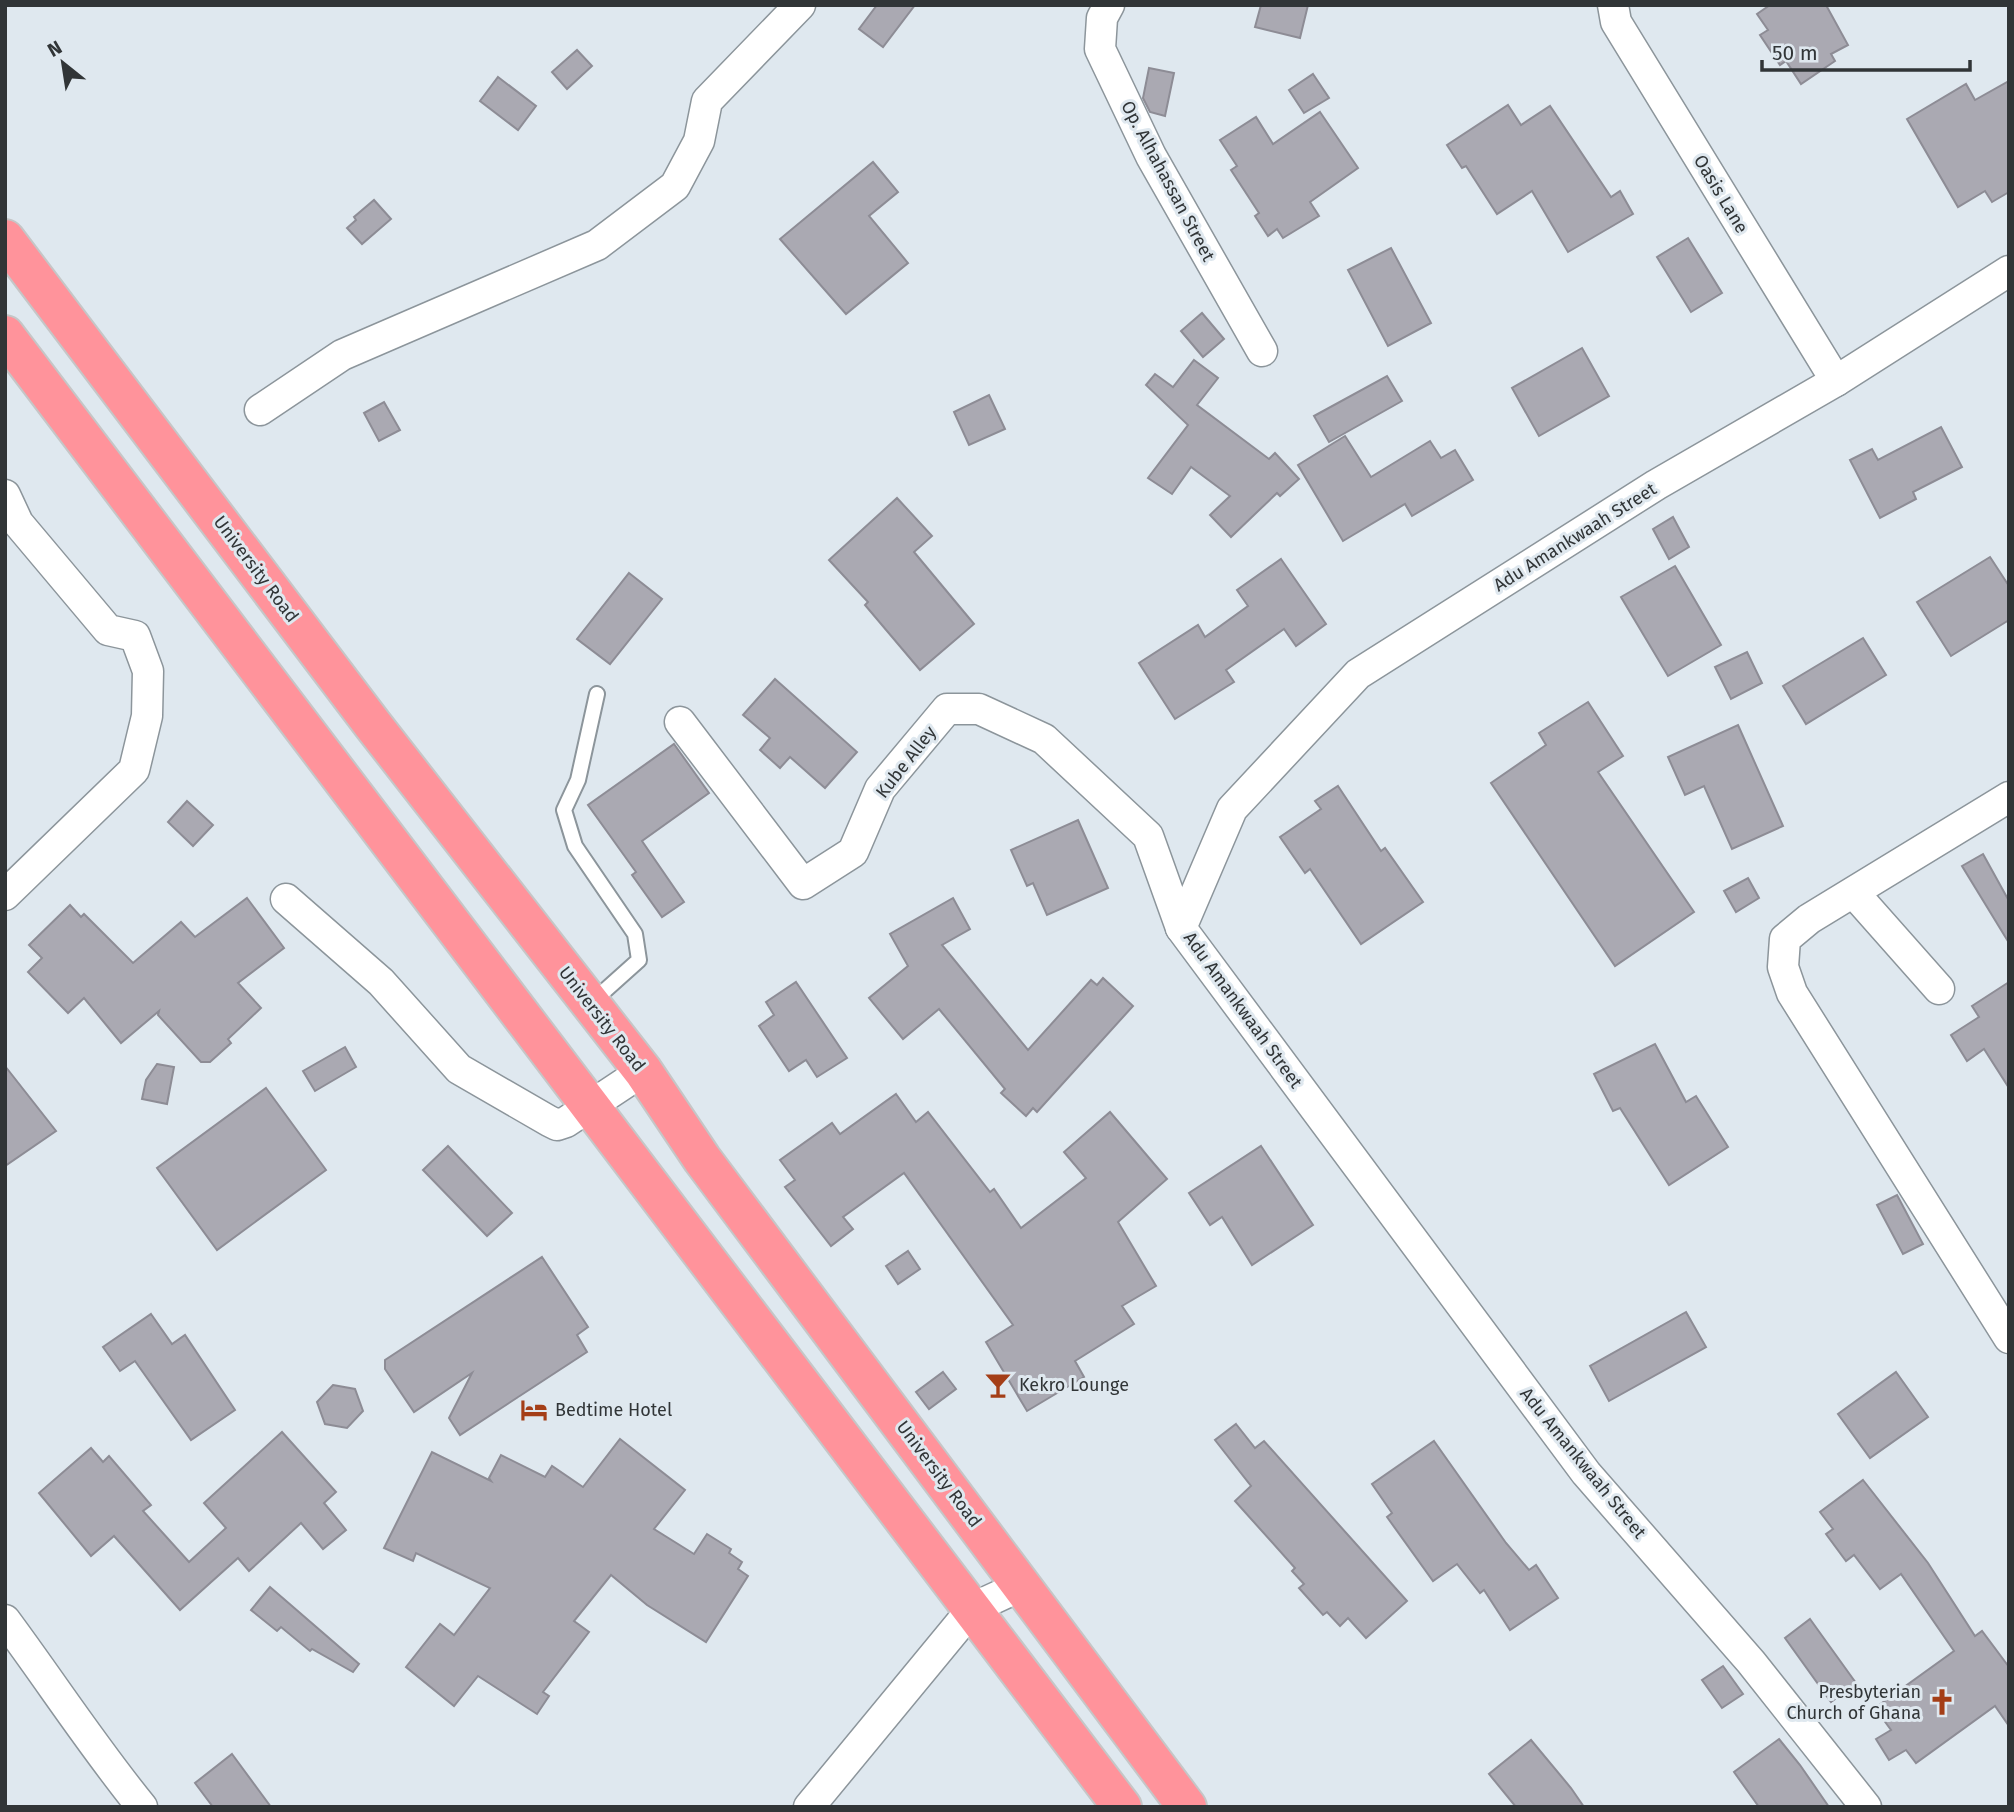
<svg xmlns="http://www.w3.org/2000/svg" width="2014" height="1812" font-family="'Fira Sans',sans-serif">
<rect width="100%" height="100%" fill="#dfe8ef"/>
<g fill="#aaa9b2" stroke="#8d8c95" stroke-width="2">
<path d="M877,5H915L883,47L859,29Z"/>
<path d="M1261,5H1308L1300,38L1255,27Z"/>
<path d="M1770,5H1826L1848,45L1831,54L1835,61L1801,84L1786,61L1780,65L1760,35L1768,30L1757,14Z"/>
<path d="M577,50L592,66L567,89L552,72Z"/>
<path d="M1149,68L1174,73L1165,116L1150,112L1143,98Z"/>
<path d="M1313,74L1329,98L1304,113L1289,90Z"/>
<path d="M498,77L536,106L518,130L480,101Z"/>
<path d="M2009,81V192L1992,202L1985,191L1958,207L1907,119L1966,84L1975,100Z"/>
<path d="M1508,105L1521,125L1550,106L1611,197L1620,191L1633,214L1568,252L1532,191L1497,214L1466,166L1462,168L1447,145Z"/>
<path d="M1320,112L1358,168L1310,202L1319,216L1283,238L1277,229L1268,236L1255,216L1259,213L1231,170L1237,166L1220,140L1256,117L1273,144Z"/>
<path d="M873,162L898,192L869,216L908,263L846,314L780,239Z"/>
<path d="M374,200L391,219L362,244L347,228L356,220L354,217Z"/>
<path d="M1688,238L1722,293L1691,312L1657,257Z"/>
<path d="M1391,248L1431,323L1388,346L1348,270Z"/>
<path d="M1202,313L1224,339L1203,357L1181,331Z"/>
<path d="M1582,348L1609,396L1539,436L1512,388Z"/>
<path d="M1194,360L1218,378L1197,405L1269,459L1275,453L1299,479L1280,496L1277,493L1231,537L1210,515L1230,496L1191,467L1172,494L1148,478L1188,425L1146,385L1155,374L1173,387Z"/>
<path d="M1387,376L1402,401L1329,442L1314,416Z"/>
<path d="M989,395L1005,429L969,445L954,412Z"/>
<path d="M384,402L400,430L379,441L364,413Z"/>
<path d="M1941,427L1962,467L1913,492L1916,499L1880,518L1850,460L1872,449L1878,460Z"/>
<path d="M1345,436L1371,477L1430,441L1441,458L1455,450L1473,480L1412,516L1405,504L1343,541L1298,465Z"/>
<path d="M897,498L932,536L914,552L974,624L920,670L865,605L868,602L829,560Z"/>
<path d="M1673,517L1689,547L1669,559L1653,529Z"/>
<path d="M1990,557L2009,586V620L1951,656L1917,602Z"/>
<path d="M1281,559L1326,624L1296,646L1284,629L1226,670L1234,682L1175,719L1139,663L1198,625L1205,637L1248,606L1237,590Z"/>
<path d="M1675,566L1721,645L1668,676L1621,597Z"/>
<path d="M629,573L662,599L610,664L577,639Z"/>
<path d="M1863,638L1886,675L1806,724L1783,686Z"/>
<path d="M1747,652L1762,683L1731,699L1715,667Z"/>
<path d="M775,679L857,752L825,788L790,757L780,768L760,750L770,738L743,715Z"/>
<path d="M1588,702L1623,756L1598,772L1694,912L1615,966L1491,783L1546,745L1539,733Z"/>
<path d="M1738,725L1783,826L1732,849L1704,786L1685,795L1668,757Z"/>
<path d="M674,744L709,793L642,841L684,902L662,917L632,875L636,872L588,805Z"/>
<path d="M1338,786L1381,851L1385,848L1423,902L1361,944L1310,869L1305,873L1280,837L1321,809L1315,801Z"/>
<path d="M187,801L213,825L193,846L168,822Z"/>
<path d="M1078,820L1108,888L1047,915L1033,883L1027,886L1011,850Z"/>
<path d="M1983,854L2009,901V943L1962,866Z"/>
<path d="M1748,878L1759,898L1736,912L1724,891Z"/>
<path d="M247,898L284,948L238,983L261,1008L228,1039L231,1043L210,1062H201L158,1015L159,1011L121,1043L84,998L68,1013L28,972L42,958L29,945L70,905L81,917L84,914L133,963L181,922L195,937Z"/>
<path d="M953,898L970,929L942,945L1028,1050L1091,980L1097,985L1103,978L1133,1006L1037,1112L1033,1108L1026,1116L1001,1093L1005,1089L939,1009L903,1039L869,998L908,966L890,934Z"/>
<path d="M796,982L847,1058L817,1077L806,1060L789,1071L759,1026L774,1015L766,1002Z"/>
<path d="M2009,982V1088L1984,1049L1967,1061L1951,1035L1979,1017L1972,1006Z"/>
<path d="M1655,1044L1686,1102L1696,1096L1728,1147L1669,1185L1620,1108L1613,1111L1594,1074Z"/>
<path d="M345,1047L356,1067L315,1091L303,1071Z"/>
<path d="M157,1064L174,1067L167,1104L142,1099L146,1080Z"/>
<path d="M5,1066L56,1131L5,1166Z"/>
<path d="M266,1088L326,1170L217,1250L157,1168Z"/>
<path d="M896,1094L916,1122L928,1112L990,1192L994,1189L1021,1228L1086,1178L1064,1152L1110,1112L1167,1179L1118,1222L1156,1286L1122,1306L1134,1324L1075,1361L1084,1377L1027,1411L986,1342L1013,1325L904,1173L843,1217L853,1229L831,1246L785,1187L795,1180L780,1160L832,1123L840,1134Z"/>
<path d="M448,1146L512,1213L487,1236L423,1170Z"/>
<path d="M1261,1146L1313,1225L1252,1265L1222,1217L1210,1225L1189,1193Z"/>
<path d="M1897,1195L1923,1244L1903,1254L1877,1205Z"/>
<path d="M908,1251L920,1269L898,1284L886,1266Z"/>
<path d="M542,1257L588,1327L577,1335L587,1352L460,1435L449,1418L472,1373L414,1412L385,1369V1360Z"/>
<path d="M1686,1312L1706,1347L1609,1401L1590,1366Z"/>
<path d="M151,1314L172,1344L185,1335L235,1410L191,1440L135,1361L120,1371L103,1347Z"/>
<path d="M943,1372L956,1389L929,1409L916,1392Z"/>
<path d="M1896,1372L1928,1417L1870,1458L1838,1414Z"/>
<path d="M333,1385L355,1389L363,1411L347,1428L325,1424L317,1402Z"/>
<path d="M1236,1424L1255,1448L1264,1441L1407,1601L1366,1638L1348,1618L1340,1626L1327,1612L1323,1615L1299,1588L1304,1584L1292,1571L1295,1568L1235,1501L1251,1486L1215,1440Z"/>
<path d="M282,1432L336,1492L324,1503L346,1530L323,1549L301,1523L249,1571L238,1558L180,1610L114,1536L91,1556L39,1493L91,1448L103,1462L109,1456L151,1505L143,1511L189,1562L226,1528L204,1503Z"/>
<path d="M620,1439L685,1490L654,1529L694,1554L707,1534L731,1549L729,1553L742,1562L738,1569L748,1576L706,1642L647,1605L611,1575L574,1621L589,1632L543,1692L549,1696L537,1714L478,1676L454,1706L406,1667L440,1624L454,1635L490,1588L416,1553L413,1561L384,1548L432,1452L491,1481L489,1478L501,1455L545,1477L552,1466L583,1487Z"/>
<path d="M1434,1441L1506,1543L1529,1570L1536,1565L1558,1598L1510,1630L1484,1590L1480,1593L1457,1564L1433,1581L1387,1517L1392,1513L1372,1484Z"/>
<path d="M1863,1480L1928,1563L1975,1636L1982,1631L2009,1667V1726L1995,1706L1916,1763L1906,1750L1889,1760L1876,1739L1891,1730L1875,1708L1954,1651L1901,1574L1880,1589L1854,1555L1846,1561L1826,1534L1833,1529L1820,1512Z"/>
<path d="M270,1587L359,1664L353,1672L312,1649L310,1651L281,1627L277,1631L251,1610Z"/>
<path d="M1810,1619L1856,1683L1831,1702L1785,1638Z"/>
<path d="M1723,1666L1743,1694L1722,1708L1702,1680Z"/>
<path d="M1779,1739L1800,1765L1829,1807H1759L1734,1772Z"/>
<path d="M1531,1740L1571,1788L1584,1807H1516L1489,1774Z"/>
<path d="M232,1754L271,1807H213L195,1783Z"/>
</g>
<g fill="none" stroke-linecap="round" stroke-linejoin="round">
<defs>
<path id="lane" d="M591,1003L639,960L635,934L575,846L564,810L578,780L597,694"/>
<g id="street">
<path d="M1109,5L1102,18L1100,49L1151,156L1262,351"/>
<path d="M1613,5L1616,22L1836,381"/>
<path d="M260,410L342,355L597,245L675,186L699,141L707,101L800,5"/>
<path d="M5,495L18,523L108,630L135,636L148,671L147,716L134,770L5,895"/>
<path d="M680,722L803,884L853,852L880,789L947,709H979L1044,739L1148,836L1181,928"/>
<path d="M2009,797L1809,919L1785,939L1783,967L1792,993L2009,1338"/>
<path d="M1854,893L1939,989"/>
<path d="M286,899L381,982L459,1069L549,1121L557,1125L566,1122L643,1071"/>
<path d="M5,1620C51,1682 93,1747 142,1807"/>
<path d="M809,1807L973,1608L1023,1585"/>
<path d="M1866,1807L1751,1662L1586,1473L1181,928L1232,809L1358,674L1656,485L1836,381L2009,271"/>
</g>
<g id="highway">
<path d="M5,239L373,725L643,1071L702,1159L1187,1807"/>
<path d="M5,335L1122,1807"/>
</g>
</defs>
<use href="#lane" stroke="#8c959b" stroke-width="18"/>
<use href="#street" stroke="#8c959b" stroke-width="33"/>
<use href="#highway" stroke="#c5c6c7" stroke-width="42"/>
<use href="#lane" stroke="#fff" stroke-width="14"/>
<use href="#street" stroke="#fff" stroke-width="30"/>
<use href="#highway" stroke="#ff939b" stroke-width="38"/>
</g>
<defs>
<symbol id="bar-bare" viewBox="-9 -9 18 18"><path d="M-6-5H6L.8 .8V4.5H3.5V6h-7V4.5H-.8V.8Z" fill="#a43e17" stroke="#dfe8ef" stroke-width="2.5" paint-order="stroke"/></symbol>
<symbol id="hotel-bare" viewBox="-9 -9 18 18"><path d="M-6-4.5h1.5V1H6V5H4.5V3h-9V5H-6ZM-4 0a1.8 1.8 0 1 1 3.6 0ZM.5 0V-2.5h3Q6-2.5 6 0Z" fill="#a43e17" stroke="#dfe8ef" stroke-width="2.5" paint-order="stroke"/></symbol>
<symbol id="church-bare" viewBox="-9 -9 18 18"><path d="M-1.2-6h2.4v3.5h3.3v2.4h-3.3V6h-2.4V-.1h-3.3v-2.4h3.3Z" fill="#a43e17" stroke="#dfe8ef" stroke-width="2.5" paint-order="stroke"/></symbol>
</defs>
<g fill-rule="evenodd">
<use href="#bar-bare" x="979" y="1366" width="38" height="38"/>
<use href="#hotel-bare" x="515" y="1391" width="38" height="38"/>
<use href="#church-bare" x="1923" y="1683" width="38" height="38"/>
</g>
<g text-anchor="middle" stroke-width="6" stroke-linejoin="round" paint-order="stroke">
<g font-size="18" fill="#313537" stroke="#dfe8ef">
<text transform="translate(1168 181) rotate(62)" y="6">Op. Alhahassan Street</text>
<text transform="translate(1721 194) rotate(59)" y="6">Oasis Lane</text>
<text transform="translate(1575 537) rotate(-32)" y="6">Adu Amankwaah Street</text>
<text transform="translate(256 569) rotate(53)" y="6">University Road</text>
<text transform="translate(906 762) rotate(-52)" y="6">Kube Alley</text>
<text transform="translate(1243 1010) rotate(54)" y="6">Adu Amankwaah Street</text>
<text transform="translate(602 1019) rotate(52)" y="6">University Road</text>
<text transform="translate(1583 1463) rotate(51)" y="6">Adu Amankwaah Street</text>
<text transform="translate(939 1474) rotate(53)" y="6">University Road</text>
</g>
<g font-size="18" fill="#313537" stroke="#dfe8ef" text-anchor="start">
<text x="1019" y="1391">Kekro Lounge</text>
<text x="555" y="1416">Bedtime Hotel</text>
<text x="1921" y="1698" text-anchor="end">Presbyterian<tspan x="1921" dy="21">Church of Ghana</tspan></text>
</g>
</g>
<rect width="2014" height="1812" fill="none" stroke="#313537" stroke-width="14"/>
<g transform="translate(63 63) rotate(330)" stroke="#dfe8ef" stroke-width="5" paint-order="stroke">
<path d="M0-5L12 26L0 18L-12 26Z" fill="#313537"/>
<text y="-10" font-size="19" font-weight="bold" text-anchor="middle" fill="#313537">N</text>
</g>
<path d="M1762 60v10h208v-10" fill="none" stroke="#313537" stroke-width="3.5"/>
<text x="1772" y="60" font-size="21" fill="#313537" stroke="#dfe8ef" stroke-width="5" paint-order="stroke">50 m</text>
</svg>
